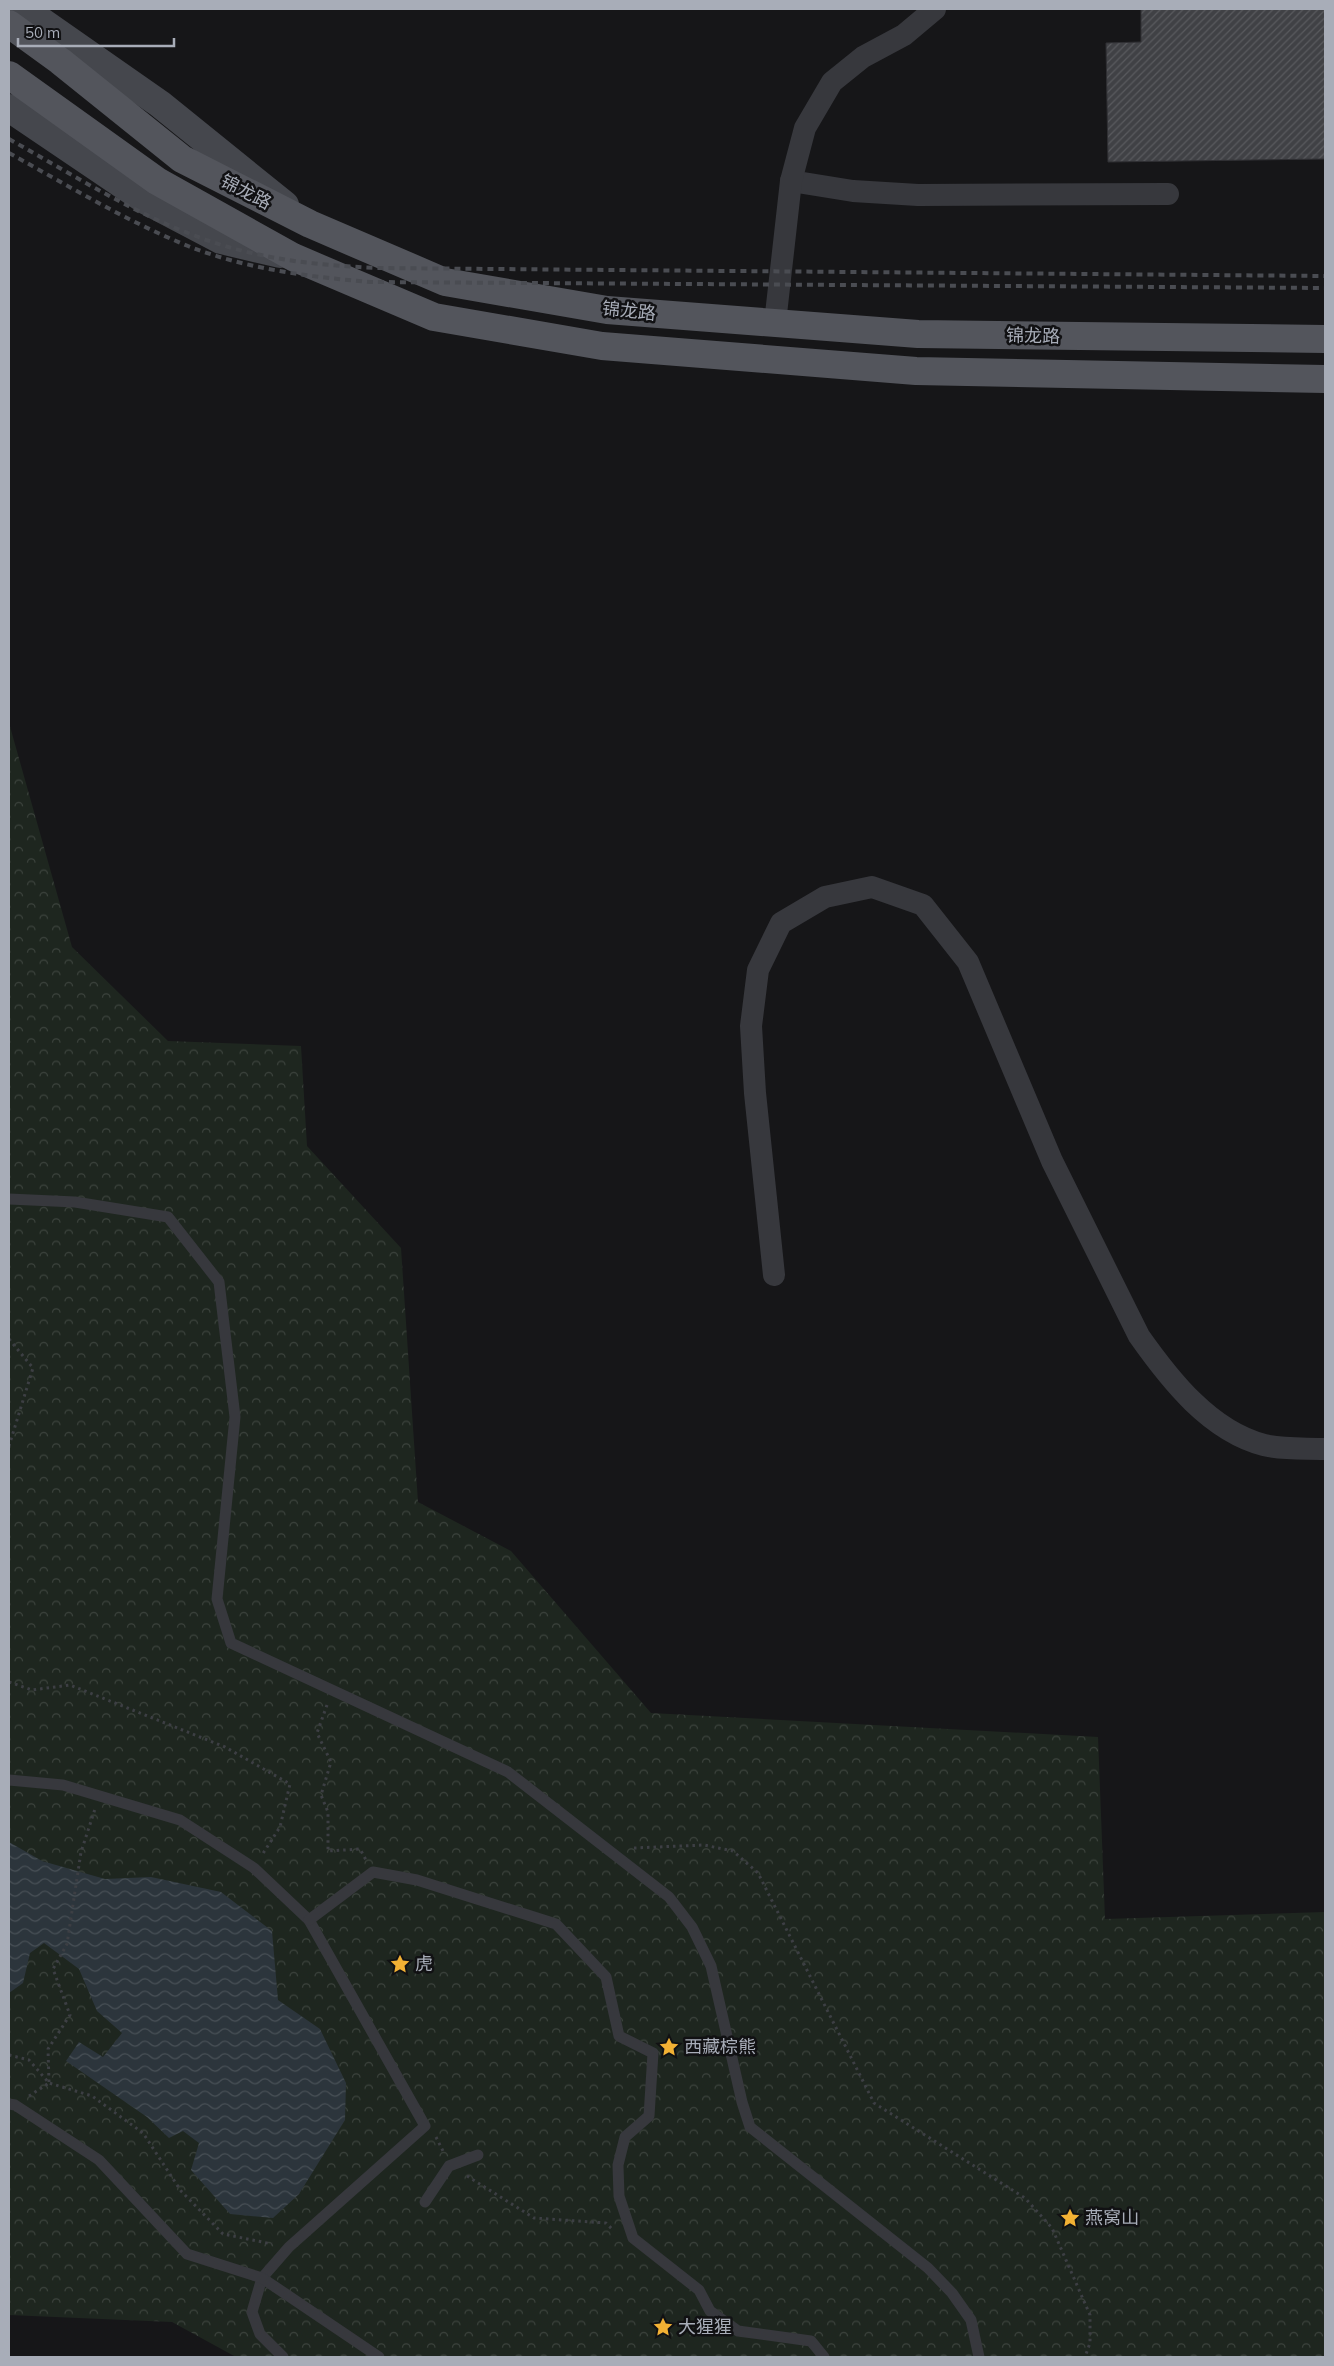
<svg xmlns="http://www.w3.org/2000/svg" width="1334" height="2366" font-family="Mulish,'Noto Sans SC',sans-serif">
<defs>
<pattern id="forest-crowns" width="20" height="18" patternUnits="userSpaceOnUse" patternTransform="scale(1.25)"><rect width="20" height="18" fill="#1e261f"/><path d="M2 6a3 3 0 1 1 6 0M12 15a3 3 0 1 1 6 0" fill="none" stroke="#3c433d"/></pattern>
<pattern id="water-waves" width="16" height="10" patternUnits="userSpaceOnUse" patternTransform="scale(1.25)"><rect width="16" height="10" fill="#2c353c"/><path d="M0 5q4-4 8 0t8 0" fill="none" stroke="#485056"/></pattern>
<pattern id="building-hatch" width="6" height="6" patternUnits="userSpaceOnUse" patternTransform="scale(1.25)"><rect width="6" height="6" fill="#404145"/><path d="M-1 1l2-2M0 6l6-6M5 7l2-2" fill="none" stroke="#595a5e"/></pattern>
</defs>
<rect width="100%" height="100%" fill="#161618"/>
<path fill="url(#forest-crowns)" d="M9,723L72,947L168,1041L301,1046L307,1146L401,1248L418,1502L511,1551L651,1713L1098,1737L1105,1919L1325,1912V2357H236L172,2322L9,2315Z"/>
<path fill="url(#water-waves)" d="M9,1842L42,1861L105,1879L151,1877L221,1892L272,1931L278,2000L320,2029L346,2083L345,2120L299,2194L273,2218L230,2214L191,2170L199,2143L183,2131L169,2138L147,2117L66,2061L79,2042L103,2057L122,2033L97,2011L79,1969L44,1943L30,1953L23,1983L9,1993Z"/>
<path fill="url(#building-hatch)" stroke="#303034" d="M1141,9H1325V159L1108,162L1106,43L1141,42Z"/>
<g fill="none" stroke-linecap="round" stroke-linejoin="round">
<g stroke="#3d3f44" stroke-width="3" stroke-dasharray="2.5 4" stroke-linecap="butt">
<path d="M9,1339L33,1368L9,1446"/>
<path d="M9,1682L32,1690L70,1685L225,1747L290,1784L280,1827L262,1855"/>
<path d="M327,1705L317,1733L331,1762L321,1795L328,1812V1851L360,1849L366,1860"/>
<path d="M634,1848L704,1845L733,1851L758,1873L874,2103L1025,2198L1052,2228L1090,2315V2343L1085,2357"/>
<path d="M9,2055L29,2060L49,2083L92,2096L143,2133L181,2191L223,2234L272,2244"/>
<path d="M49,2082L48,2049L70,2015L53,1969L67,1944L81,1852L95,1809"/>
<path d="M29,2096L49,2083"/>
<path d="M436,2137L443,2151"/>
<path d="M467,2176L534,2218L606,2223L613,2230"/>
</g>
<g stroke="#37383d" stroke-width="11">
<path d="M9,1199L75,1202L168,1217L219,1282L235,1417L217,1599L231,1643L508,1772L669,1897L692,1927L711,1966L742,2102L750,2127L928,2268L952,2293L971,2320L979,2357"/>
<path d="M9,1780L63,1785L180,1820L254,1868L309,1920L425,2126L289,2247L262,2278L252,2312L260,2334L283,2357"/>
<path d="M309,1920L373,1872L417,1880L556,1924L606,1977L619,2036L653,2053L649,2116L625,2137L618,2165L619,2196L633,2238L699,2290L710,2311L738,2331L811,2341L824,2357"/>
<path d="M9,2104L15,2105L99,2160L187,2254L262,2278L379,2357"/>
<path d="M425,2202L449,2166L478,2155"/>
</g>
<g stroke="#37383d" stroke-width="22">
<path d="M791,181L853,191L918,195L1168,194"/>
<path d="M775,323L791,181L805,128L832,82L863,57L904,35L935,9"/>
<path d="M774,1275L755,1093L751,1026L758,970L781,923L825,897L872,887L923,905L968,962L1052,1161L1139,1336C1170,1380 1210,1431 1264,1445C1283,1450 1306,1448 1325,1449"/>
</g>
<g stroke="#45474d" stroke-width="28">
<path d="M24,9L160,104L285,205"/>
<path d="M9,108L145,200L221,240L280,254"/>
</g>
<g stroke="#53555c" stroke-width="28">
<path d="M9,24L60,61L182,159L310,224L445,282L607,310L918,334L1325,339"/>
<path d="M9,75L157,181L293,257L434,317L602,346L916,371L1325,379"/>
</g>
<g stroke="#4a4c52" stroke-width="4" stroke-dasharray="6 5" stroke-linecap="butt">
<path d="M9,139C87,183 167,235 256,254C296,263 336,266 377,268L1325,276"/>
<path d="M9,153C67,185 126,221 188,246C246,269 309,277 371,282L1325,288"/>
</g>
</g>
<defs>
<symbol id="sight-bare" viewBox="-9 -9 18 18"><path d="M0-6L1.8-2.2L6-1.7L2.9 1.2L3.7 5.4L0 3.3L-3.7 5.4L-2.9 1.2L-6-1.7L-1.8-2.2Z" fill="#f2b134" stroke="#111113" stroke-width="2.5" paint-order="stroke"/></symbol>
</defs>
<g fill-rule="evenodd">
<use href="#sight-bare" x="386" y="1950" width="28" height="28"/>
<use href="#sight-bare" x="655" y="2033" width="28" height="28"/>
<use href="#sight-bare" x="1056" y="2204" width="28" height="28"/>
<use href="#sight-bare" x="649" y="2313" width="28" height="28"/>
</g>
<g text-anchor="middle" stroke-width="5" stroke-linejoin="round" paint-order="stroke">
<g font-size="18" fill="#a8adb8" stroke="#111113">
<text transform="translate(246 192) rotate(27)" y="6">锦龙路</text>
<text transform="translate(629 311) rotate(6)" y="6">锦龙路</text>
<text transform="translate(1033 336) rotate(1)" y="6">锦龙路</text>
</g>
<g font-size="18" fill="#a8adb8" stroke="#111113" text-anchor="start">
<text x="415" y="1970">虎</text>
<text x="684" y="2053">西藏棕熊</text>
<text x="1085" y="2224">燕窝山</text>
<text x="678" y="2333">大猩猩</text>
</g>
</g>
<rect width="1334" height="2366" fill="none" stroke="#a8adb8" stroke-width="20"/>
<path d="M18 38v8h156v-8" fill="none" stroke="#a8adb8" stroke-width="2.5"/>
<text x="25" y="38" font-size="15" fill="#a8adb8" stroke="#111113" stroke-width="4" paint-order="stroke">50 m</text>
</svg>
